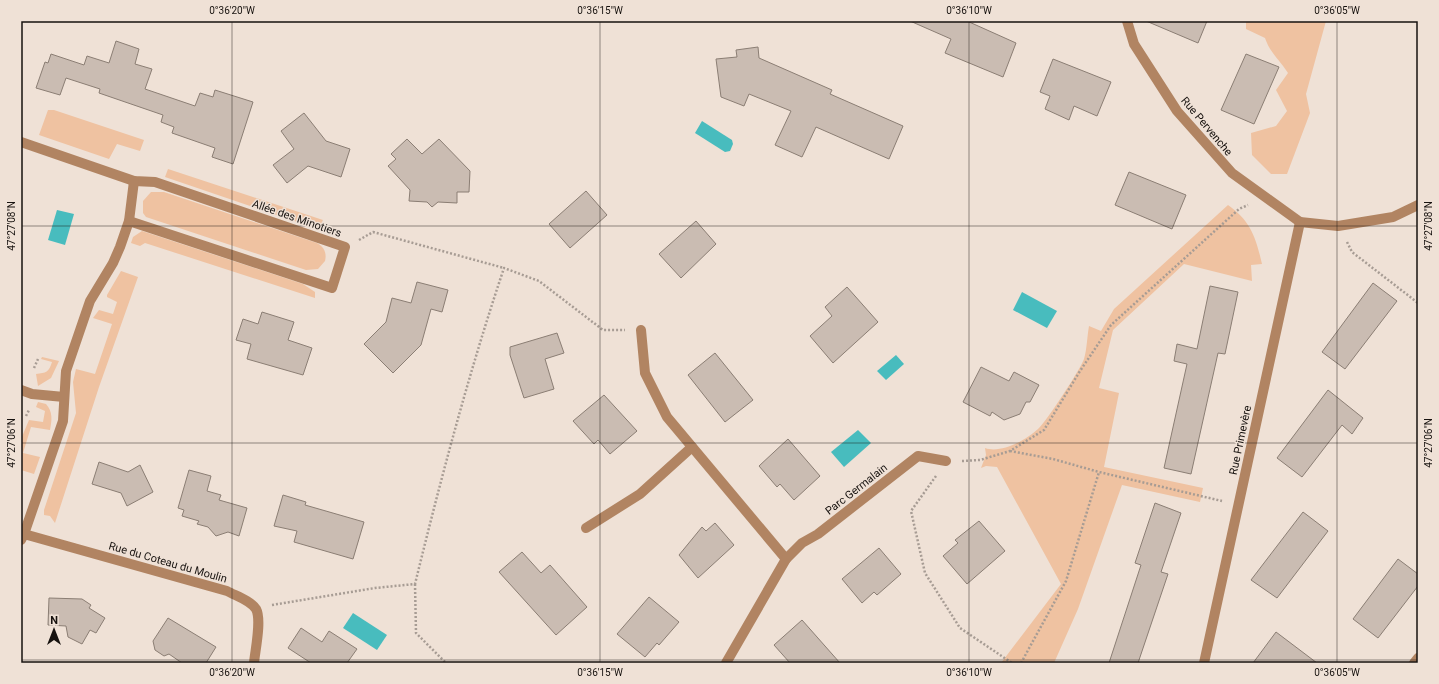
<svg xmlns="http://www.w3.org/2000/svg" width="1439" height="684" font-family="Roboto,sans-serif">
<rect width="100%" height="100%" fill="#efe1d6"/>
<g fill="#efc2a1">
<path d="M1246,21H1326L1306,94L1310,113L1287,174H1271L1252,155L1251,133L1276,126L1287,111L1276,90L1288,73C1280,60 1270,53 1265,38L1246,29Z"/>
<path d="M48,110H54L144,140L140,151L117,144L109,159L39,135Z"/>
<path d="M168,169L323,220L321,224L312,226L306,225L165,177Z"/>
<path d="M151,192H164L317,243C324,247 327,253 325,261L318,269L306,270L146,217L143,213V201Z"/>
<path d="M1228,205C1251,221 1256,238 1262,264L1251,265L1252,281L1184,264L1113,330L1099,388L1119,393L1104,467L1203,488L1200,502L1122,485L1078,609L1054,663H1001L1061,584L997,467L986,466L981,468L986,455L985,448C1001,454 1026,440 1038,429C1046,422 1080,370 1084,359C1087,349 1087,337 1089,326L1101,331L1114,309Z"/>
<path d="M142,231L303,284L315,292V298L145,243L140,246L131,243L133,237Z"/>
<path d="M121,271L138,277L99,387L55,523L50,516L44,515V510L76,413L73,382L76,369L95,374L112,324L93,318L99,310L113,314L117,302L107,297V295Z"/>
<path d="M42,357L59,361L51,378L38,386L36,374C46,373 49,372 52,362L41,359Z"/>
<path d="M38,402L46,404C53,412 52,420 50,430L31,427L23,453L40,457L34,474L21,470V439L29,420L43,422L45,411L36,407Z"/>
</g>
<g fill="#48bcbe">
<path d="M702,121L732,140L733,144L730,151L725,152L695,133Z"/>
<path d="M57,210L74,214L65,245L48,240Z"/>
<path d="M1022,292L1057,311L1047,328L1013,310Z"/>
<path d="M896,355L904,364L886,380L877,371Z"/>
<path d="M858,430L871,443L844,467L831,452Z"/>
<path d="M353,613L387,635L377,650L343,628Z"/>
</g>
<g fill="#cabcb2" stroke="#8b7e74">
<path d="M910,21H967L1016,43L1003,77L945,53L951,39Z"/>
<path d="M1146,21H1207L1198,43Z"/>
<path d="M116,41L139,49L135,64L152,69L145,89L195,106L200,93L213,97L215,90L253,102L233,164L212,157L215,148L172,133L174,127L161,122L163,115L99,93L100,89L66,78L60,95L36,88L45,62L48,63L51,54L84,65L87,56L109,63Z"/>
<path d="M758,47L759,58L832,90L830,94L903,126L889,159L816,127L802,157L775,145L791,111L749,94L744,106L721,97L716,59L737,57L736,50Z"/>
<path d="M1246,54L1279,67L1254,124L1221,110Z"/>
<path d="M1053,59L1111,82L1097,116L1074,106L1069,120L1045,109L1050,96L1040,92Z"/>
<path d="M304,113L326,141L350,149L341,177L308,166L287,183L273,165L294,149L281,131Z"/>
<path d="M407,139L422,154L439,139L470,171L469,192H457V203L438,202L432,207L427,202L409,201L410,190L388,166L396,159L391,154Z"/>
<path d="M1129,172L1186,195L1172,229L1115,205Z"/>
<path d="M586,191L607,215L570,248L549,224Z"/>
<path d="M696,221L716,244L681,278L659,254Z"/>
<path d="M417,282L448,290L442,312L431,309L421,345L393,373L364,344L386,322L392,298L411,303Z"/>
<path d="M1373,283L1397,301L1345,369L1322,352Z"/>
<path d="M1210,286L1238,292L1225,354L1218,353L1191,474L1164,468L1187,364L1174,361L1177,344L1197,349Z"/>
<path d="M847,287L878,322L833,363L810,336L832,316L825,307Z"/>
<path d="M262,312L294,322L288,340L312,348L303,375L247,359L251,344L236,340L243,319L258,324Z"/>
<path d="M557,333L564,353L545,359L554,389L524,398L510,355V347Z"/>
<path d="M715,353L753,400L725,422L688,375Z"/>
<path d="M981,367L1009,381L1014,372L1039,385L1030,402H1026L1020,414L1004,420L992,412L990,416L963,402Z"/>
<path d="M1328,390L1363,418L1352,434L1342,425L1302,477L1277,458Z"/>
<path d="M604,395L637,431L610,454L598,440L594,444L573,421Z"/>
<path d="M788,439L820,476L794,500L780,484L777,487L759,466Z"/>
<path d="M99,462L128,472L140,465L153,492L127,506L121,493L92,484Z"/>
<path d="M189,470L211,476L207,491L221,495L219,500L247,508L239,536L228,532L216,536L208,527L197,524L199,521L182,516L184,510L178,508Z"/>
<path d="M283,495L306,502L305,505L364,522L353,559L294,542L297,531L274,526Z"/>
<path d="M1155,503L1181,513L1161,572L1168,574L1138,663H1109L1141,565L1135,563Z"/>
<path d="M1303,512L1328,531L1277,598L1251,580Z"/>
<path d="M979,521L1005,551L967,584L943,556L958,543L955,540Z"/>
<path d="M715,523L734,545L698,578L679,555L702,527L706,531Z"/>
<path d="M879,548L901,574L877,595L874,592L862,603L842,579Z"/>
<path d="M522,552L541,573L550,565L587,607L556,635L499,572Z"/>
<path d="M1398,559L1418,574V586L1378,638L1353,619Z"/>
<path d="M649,597L679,622L659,645L657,643L645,657L617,634Z"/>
<path d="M49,598L82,599L91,605L89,608L105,618L96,633L90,630L82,644L68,637L66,626L48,625Z"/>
<path d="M168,618L216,647L206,663H182L169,654L164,656L155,650L153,641Z"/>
<path d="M802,620L840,663H790L774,645Z"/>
<path d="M301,628L322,642L329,631L357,649L347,663H311L288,648Z"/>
<path d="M1276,632L1317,663H1253Z"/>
</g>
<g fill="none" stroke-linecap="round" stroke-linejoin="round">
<g stroke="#a79c94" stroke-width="2.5" stroke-dasharray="2 2" stroke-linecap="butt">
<path d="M359,240L373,232L504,268"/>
<path d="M1347,242L1352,252L1418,303"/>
<path d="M34,368L38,359"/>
<path d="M26,416L29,410"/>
<path d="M1010,451L1053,459L1099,472"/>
<path d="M962,461L980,460L1010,451L1044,430L1080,371L1111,325L1239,209L1248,205"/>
<path d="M936,476L911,511L925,573L960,628L1012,663"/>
<path d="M415,584L416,633L446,663"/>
<path d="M272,605L375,588L415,584C441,478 469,372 504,268L539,281L603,330H625"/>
<path d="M1021,663L1066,581L1099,472L1222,501"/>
</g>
<g stroke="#b18462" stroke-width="10">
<path d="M1127,21L1134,44L1177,111L1232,173L1300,222L1338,226L1393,217L1418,205"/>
<path d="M21,142L134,181L155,182L345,247L332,288L129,221"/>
<path d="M641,330L645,373L667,417L786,559"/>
<path d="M21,390L32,394L64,397"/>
<path d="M586,528L640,494L692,447"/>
<path d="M24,534L63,421L66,371L90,301L113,263L120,247L129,221L134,181"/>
<path d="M21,540L24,534L227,591C236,596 250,600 256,609C262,620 255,651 254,663"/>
<path d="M726,663L786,559L802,543L818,534L918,456L946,461"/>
<path d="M1204,663L1300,222"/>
<path d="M1414,663L1418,658"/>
</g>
</g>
<path fill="none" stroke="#17120f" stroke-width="1" stroke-opacity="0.45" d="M232,21V663M600,21V663M969,21V663M1337,21V663M21,226H1418M21,443H1418M21,660H1418"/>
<g text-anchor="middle" stroke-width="3" stroke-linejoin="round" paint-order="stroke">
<g font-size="11" fill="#17120f" stroke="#efe1d6">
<text transform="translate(1207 126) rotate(50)" y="4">Rue Pervenche</text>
<text transform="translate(297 218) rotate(19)" y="4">Allée des Minotiers</text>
<text transform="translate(1240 440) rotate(-78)" y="4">Rue Primevère</text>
<text transform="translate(856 489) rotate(-38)" y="4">Parc Germalain</text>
<text transform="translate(168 562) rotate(16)" y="4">Rue du Coteau du Moulin</text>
</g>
</g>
<rect width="1439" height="684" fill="none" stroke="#efe1d6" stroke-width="44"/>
<g transform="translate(54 630)" stroke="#efe1d6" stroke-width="3" paint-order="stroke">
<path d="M0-3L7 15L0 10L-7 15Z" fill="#17120f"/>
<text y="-6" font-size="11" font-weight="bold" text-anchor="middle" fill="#17120f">N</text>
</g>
<rect x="22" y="22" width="1395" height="640" fill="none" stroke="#17120f" stroke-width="1.5"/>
<g font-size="10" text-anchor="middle" fill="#17120f">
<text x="232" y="14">0°36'20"W</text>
<text x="600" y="14">0°36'15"W</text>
<text x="969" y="14">0°36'10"W</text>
<text x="1337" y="14">0°36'05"W</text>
<text transform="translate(11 226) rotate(-90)" y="4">47°27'08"N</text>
<text transform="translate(1428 226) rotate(-90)" y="4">47°27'08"N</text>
<text transform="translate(11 443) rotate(-90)" y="4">47°27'06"N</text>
<text transform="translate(1428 443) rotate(-90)" y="4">47°27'06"N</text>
<text x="232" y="676">0°36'20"W</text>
<text x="600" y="676">0°36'15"W</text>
<text x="969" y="676">0°36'10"W</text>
<text x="1337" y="676">0°36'05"W</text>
</g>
</svg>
